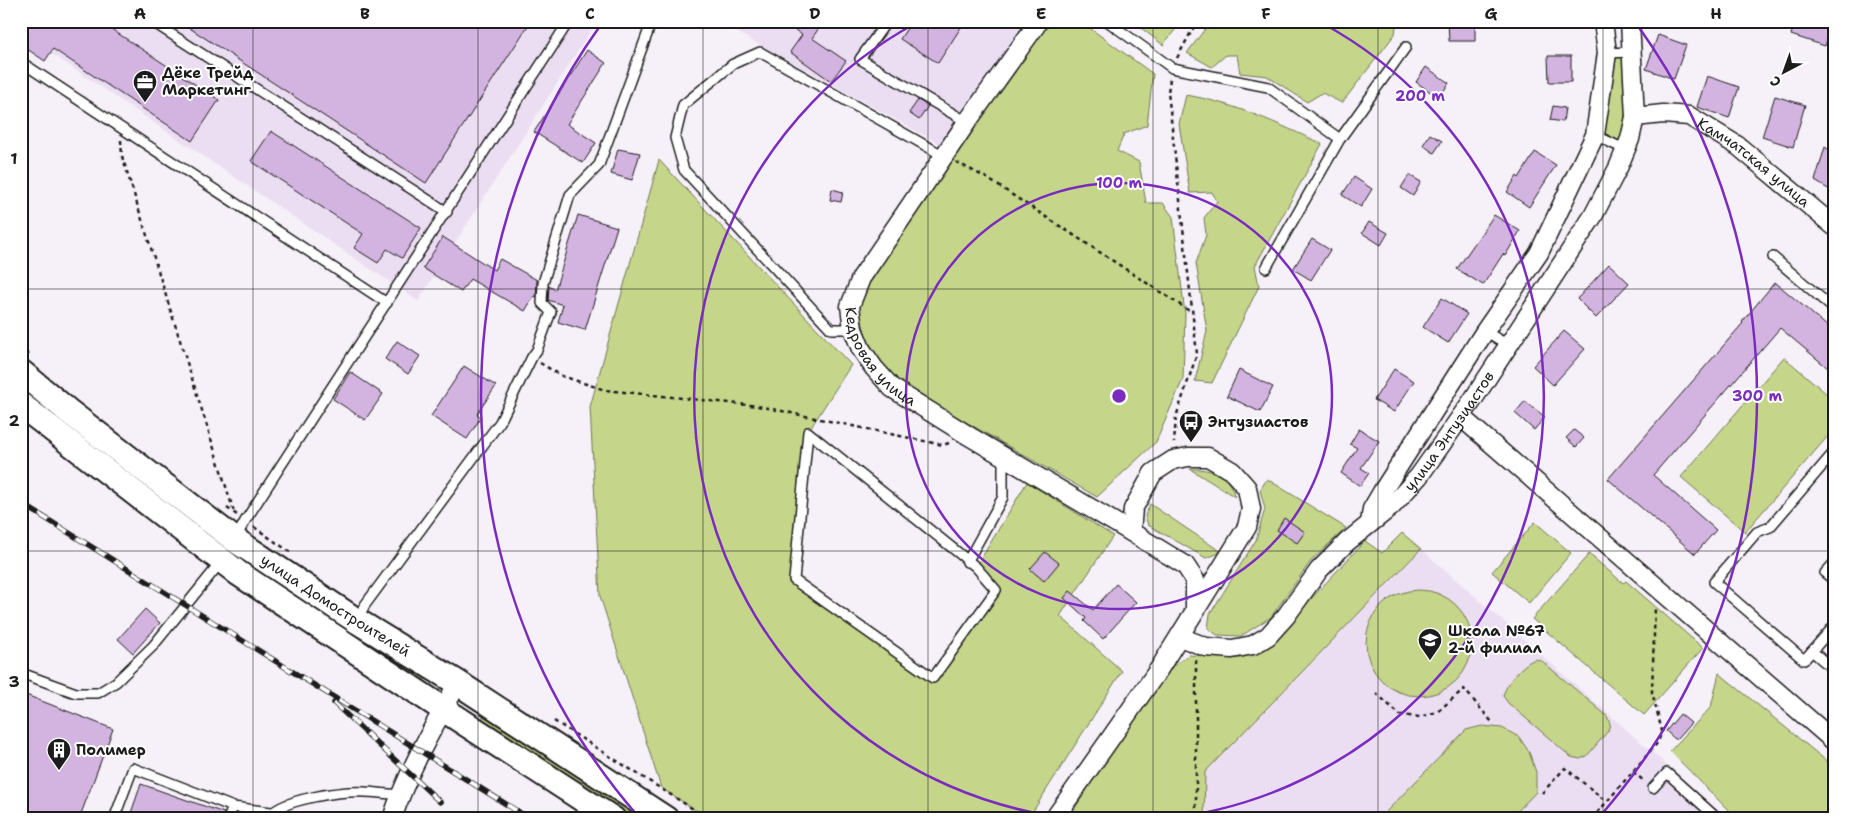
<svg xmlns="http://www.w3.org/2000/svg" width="1856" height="840" font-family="'Shantell Sans',sans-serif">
<rect width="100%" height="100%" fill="#f6f0f9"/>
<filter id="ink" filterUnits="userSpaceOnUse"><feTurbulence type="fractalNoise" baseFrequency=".02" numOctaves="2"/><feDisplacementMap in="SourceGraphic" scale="10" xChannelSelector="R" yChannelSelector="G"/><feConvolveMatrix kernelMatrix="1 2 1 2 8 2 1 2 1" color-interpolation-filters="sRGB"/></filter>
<g filter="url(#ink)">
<g fill="#ecdef2">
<path d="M21,21H597L418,301L21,33Z"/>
<path d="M737,21H1030L942,145L733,30Z"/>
<path d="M1421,549L1728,819H1204L1205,772Z"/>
</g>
<g fill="#c5d58a" stroke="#707853">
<path d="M1047,21H1080L1153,74L1147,125L1124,134L1117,151L1139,162L1146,203H1163L1173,217L1185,314L1183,379L1156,442L1097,497L889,378L867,342L858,303L869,276L948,166Z"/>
<path d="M1132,21H1182L1163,45Z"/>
<path d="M1211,21H1397L1395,34L1342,103L1322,93L1307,102L1267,76L1240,73L1237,55H1226L1212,67L1187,53Z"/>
<path d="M1625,57L1628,110L1624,142L1608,138L1603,134L1612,62L1616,58Z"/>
<path d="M1186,95C1234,103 1279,124 1322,144L1255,266L1259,286L1212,383L1195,381L1207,331L1196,263L1206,235L1204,218L1217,201L1212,192L1190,193L1179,124Z"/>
<path d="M659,160L851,365L808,432L794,581L933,678L996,591L976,567L1027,482L1113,536L1060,616L1122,671L1028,819H709L661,788L600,596L590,407Z"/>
<path d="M1784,357L1835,401V428L1745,532L1681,477Z"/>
<path d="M1190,469C1210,468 1230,475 1235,497Z"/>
<path d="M1267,479L1346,528L1311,561L1271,617L1241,636L1217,635L1208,628L1210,614L1256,540L1265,509L1260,490Z"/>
<path d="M1150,504L1220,551L1217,554L1206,558L1148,525L1145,516Z"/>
<path d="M1535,522L1571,553L1529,603L1492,572Z"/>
<path d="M1402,533L1421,549L1205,772L1204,819H1068L1162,673L1189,655L1241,658L1266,647L1365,541L1382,553Z"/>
<path d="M1589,554L1623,583L1626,581L1703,648L1644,715L1532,619Z"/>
<path d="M276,580L424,674L425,678L423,682L274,584Z"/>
<circle cx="1419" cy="643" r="53"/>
<path d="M1535,659L1542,661L1607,716L1610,724L1608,731L1587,756L1580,759L1571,757L1508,703L1503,696C1506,683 1522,664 1535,659Z"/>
<path d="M1719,673L1835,768V819H1737L1670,751L1711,707Z"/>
<path d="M484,716H488L643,819H629L484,723L481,719Z"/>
<path d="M1482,726L1502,728L1519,737L1529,752L1536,772V792L1510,819H1379L1466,730Z"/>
</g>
<g fill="#d3b4e0" stroke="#1c1c1c">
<path d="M21,21H99L219,100L192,141L53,49L45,61L21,45Z"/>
<path d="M179,21H531L426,183Z"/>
<path d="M783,21H824L812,38L846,61L831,81L790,52L802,35Z"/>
<path d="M912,21H965L938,63L900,39Z"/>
<path d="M1448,21H1475V41H1449Z"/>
<path d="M1795,21H1833L1825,46L1791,35Z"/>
<path d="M1658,35L1686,45L1674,79L1646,69Z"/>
<path d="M587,50L606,63L567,124L596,143L583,163L534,132Z"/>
<path d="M1548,56H1571V82H1549Z"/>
<path d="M1426,67L1449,83L1439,98L1416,82Z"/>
<path d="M1707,76L1739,87L1729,118L1697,107Z"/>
<path d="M1775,96L1805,105L1793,147L1762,137Z"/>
<path d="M918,100L928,106L919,120L909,113Z"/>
<path d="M1553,106L1565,108L1563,122L1550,120Z"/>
<path d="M271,131L421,228L402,258L387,249L378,263L354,248L363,234L251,161Z"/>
<path d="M1430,134L1442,141L1434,153L1423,145Z"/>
<path d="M1825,147L1835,154V193L1815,181Z"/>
<path d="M618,149L640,153L632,180L611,174Z"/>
<path d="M1535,152L1556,165L1529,207L1507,192L1517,176L1519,178Z"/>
<path d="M1409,175L1421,182L1413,196L1401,188Z"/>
<path d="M1354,177L1372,189L1361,207L1342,195Z"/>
<path d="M832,189L843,192L841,202L830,200Z"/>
<path d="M578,215L617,227L585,330L558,322L563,305L548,300L549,286L555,290Z"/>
<path d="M1494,215L1520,231L1505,256L1503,254L1483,285L1457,269Z"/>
<path d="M1369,222L1388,233L1381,245L1362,233Z"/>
<path d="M443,237L494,270L500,259L537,280L536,297L534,296L525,311L470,279L461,292L423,268Z"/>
<path d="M1312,239L1330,250L1311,280L1293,269Z"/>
<path d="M1609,264L1629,283L1596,318L1577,299Z"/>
<path d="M1775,282L1835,333V374L1780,328L1653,475L1716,530L1695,554L1608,479L1743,323L1742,322Z"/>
<path d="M1442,298L1467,314L1448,343L1423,327Z"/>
<path d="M1564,331L1585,349L1553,385L1533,366Z"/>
<path d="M397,341L420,356L408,374L385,359Z"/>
<path d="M464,366L496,386L477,414L481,417L467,439L431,416Z"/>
<path d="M1394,369L1414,381L1394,412L1374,400Z"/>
<path d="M1239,370L1273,387L1260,412L1227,396Z"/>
<path d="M350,372L383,394L365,420L333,399Z"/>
<path d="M1525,401L1545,417L1534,430L1515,413Z"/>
<path d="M1359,429L1379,441L1361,468L1369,473L1360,486L1341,473L1357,448L1350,444Z"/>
<path d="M1574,430L1584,438L1576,447L1566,438Z"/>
<path d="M1284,518L1305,532L1297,543L1277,530Z"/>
<path d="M1045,552L1059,563L1044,581L1030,569Z"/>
<path d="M1116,584L1136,602L1103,639L1084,621L1086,618L1064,598L1070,591L1093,610Z"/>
<path d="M145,609L160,623L133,653L118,639Z"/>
<path d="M21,693L113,729L79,819H36L21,813Z"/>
<path d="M1680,714L1691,723L1676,740L1666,731Z"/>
<path d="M141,784L224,813L222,819H129Z"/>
</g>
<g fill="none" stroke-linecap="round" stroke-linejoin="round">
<defs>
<g id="service">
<path d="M151,21L447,212"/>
<path d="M887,21L860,59L967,122"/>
<path d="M1107,21L1172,68L1268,87L1340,139L1266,268"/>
<path d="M1607,53L1631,52"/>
<path d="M21,62L387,303"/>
<path d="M1595,135L1626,150"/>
<path d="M1340,139L1406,47"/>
<path d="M1773,257L1835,310"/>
<path d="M853,329H831L684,170L675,138L683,105L733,64L760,52L944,156"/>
<path d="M1485,331L1508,345"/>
<path d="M808,432L976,567L996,590L933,678L794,580Z"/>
<path d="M1835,451L1770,527L1757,532L1714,582L1804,660L1812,651L1835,671"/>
<path d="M236,538L245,521L569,21"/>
<path d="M967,562L1003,497V456"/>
<path d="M1835,562L1825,573L1835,581"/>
<path d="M357,620L365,605L500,422L532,357L537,350L551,312L542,303L543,283L570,195L599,165L652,21"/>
<path d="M1812,651L1835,625"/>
<path d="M21,673L76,693H98L116,682L153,646L221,562"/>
<path d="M1653,788L1667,773L1718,819"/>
<path d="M114,819L133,768L233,807L271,812"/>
<path d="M228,819L233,807"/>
<path d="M267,819C279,798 343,791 365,792C377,792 388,795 400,794"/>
</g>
<g id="minor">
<path id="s1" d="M1039,21L967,122L861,278L850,306L853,329L861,349L874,368L892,388L969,436L1131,532"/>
<path id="s2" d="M1635,117L1663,114L1689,116L1738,146L1835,227"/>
<path d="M1461,417L1835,742"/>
<path d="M1370,523L1372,509L1382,492L1485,331L1539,253L1595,135L1607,53L1603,21"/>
<path id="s3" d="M1180,637L1206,647L1232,649L1253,645L1268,636L1286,616L1319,570L1347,542L1392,506L1419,476L1472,401L1593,216L1618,168L1630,139L1635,117L1630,21"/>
<path d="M392,819C407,773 434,725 458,683"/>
<path d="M1054,819L1159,669L1247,527L1251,509L1247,488L1232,471L1208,457H1188L1173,460L1153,473L1133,509L1131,532L1185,565L1195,580V611"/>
</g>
<g id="secondary">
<path id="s4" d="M21,372L68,411L235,540L357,621L458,683L666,819"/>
<path d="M21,405L238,573L443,709L613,819"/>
</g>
</defs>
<use href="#service" stroke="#1c1c1c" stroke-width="12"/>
<use href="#minor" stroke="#1c1c1c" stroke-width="21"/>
<use href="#secondary" stroke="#1c1c1c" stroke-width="28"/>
<g stroke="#1c1c1c" stroke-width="2.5" stroke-dasharray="4 4" stroke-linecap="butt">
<path d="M1177,58L1197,21"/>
<path d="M1170,79L1168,92L1197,354L1176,417L1174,443"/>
<path d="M121,140L122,156L234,512"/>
<path d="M956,162L985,177L1191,312"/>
<path d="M21,348L29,355"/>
<path d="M540,363L562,376L605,390L758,406L943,445L949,443"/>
<path d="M227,508L237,515"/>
<path d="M254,527L290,552"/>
<path d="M1196,660V819"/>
<path d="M1376,693L1400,715L1420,717L1437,712L1464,689L1492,722"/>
<path d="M554,721L709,819"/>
<path d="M1633,772L1644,781"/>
<path d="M1542,793L1565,768L1607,802"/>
<path d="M1592,819L1658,742L1662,731L1652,692L1655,606"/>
</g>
<use href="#service" stroke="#fff" stroke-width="9"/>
<use href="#minor" stroke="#fff" stroke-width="18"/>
<use href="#secondary" stroke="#fff" stroke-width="24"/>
<defs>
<g id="rail">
<path d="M21,503L530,819"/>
<path d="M334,703L440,802"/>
</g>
</defs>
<use href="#rail" stroke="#1c1c1c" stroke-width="5.5"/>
<use href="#rail" stroke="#fff" stroke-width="4" stroke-dasharray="11" stroke-linecap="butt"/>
</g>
</g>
<path fill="none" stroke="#1c1c1c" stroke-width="1" stroke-opacity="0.55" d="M253,21V819M478,21V819M703,21V819M928,21V819M1153,21V819M1378,21V819M1603,21V819M21,289H1835M21,551H1835"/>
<g fill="none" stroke="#7b2cbf" stroke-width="2.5">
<circle cx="1119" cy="396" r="213"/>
<path d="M1075 819A425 425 0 0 1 916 23M1322 23A425 425 0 0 1 1163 819"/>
<path d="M637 815A638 638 0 0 1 600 26M1638 26A638 638 0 0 1 1601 815"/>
</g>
<defs>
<symbol id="office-pin" viewBox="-11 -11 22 30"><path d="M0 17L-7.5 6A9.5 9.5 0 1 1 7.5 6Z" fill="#1c1c1c" stroke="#fff"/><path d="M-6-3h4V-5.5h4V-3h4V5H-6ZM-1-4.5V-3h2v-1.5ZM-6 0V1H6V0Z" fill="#fff"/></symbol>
<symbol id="bus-pin" viewBox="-11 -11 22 30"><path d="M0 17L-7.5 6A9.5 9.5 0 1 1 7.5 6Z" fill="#1c1c1c" stroke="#fff"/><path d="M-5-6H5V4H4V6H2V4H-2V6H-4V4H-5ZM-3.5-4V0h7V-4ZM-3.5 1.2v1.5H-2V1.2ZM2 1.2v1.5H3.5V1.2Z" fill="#fff"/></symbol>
<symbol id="school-pin" viewBox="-11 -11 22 30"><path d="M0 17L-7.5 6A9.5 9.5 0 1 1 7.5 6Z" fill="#1c1c1c" stroke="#fff"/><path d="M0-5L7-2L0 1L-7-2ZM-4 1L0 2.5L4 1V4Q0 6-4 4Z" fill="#fff"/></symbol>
<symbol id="building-pin" viewBox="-11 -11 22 30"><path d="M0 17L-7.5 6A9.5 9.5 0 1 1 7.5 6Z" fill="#1c1c1c" stroke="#fff"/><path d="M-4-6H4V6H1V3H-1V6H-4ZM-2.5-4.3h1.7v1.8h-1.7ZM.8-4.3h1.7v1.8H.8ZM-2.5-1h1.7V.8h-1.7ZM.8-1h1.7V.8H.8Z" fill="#fff"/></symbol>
</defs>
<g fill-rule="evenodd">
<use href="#office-pin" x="131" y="68" width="28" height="38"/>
<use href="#bus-pin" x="1177" y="408" width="28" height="38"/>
<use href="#school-pin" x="1416" y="626" width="28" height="38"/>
<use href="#building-pin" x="45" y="736" width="28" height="38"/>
</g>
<g text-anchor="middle" stroke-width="4" stroke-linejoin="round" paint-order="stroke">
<g font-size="15" font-weight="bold" fill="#1c1c1c" stroke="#fff" text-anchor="start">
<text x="162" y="78">Дёке Трейд<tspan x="162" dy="17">Маркетинг</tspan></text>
<text x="1208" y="427">Энтузиастов</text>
<text x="1448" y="636">Школа №67<tspan x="1448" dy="17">2-й филиал</tspan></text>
<text x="76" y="755">Полимер</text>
</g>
<g font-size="15" fill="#1c1c1c" stroke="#fff">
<text dy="5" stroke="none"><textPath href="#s2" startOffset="134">Камчатская улица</textPath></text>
<text dy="5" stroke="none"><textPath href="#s1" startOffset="404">Кедровая улица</textPath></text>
<text dy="5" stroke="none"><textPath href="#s3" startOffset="368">улица Энтузиастов</textPath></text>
<text dy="5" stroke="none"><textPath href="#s4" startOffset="392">улица Домостроителей</textPath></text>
</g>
</g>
<circle cx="1119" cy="396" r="8" fill="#7b2cbf" stroke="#fff" stroke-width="2.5"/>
<g font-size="15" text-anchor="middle" font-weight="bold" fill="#7b2cbf" stroke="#fff" stroke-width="4" stroke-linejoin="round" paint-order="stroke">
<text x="1420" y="101">200 m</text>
<text x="1119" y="188">100 m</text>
<text x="1757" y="401">300 m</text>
</g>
<rect width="1856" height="840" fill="none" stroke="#fff" stroke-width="55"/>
<g transform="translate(1784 72) rotate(221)" stroke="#ffffff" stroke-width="4" paint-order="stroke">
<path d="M0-4L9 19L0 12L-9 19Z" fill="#1c1c1c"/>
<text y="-8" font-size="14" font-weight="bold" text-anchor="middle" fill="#1c1c1c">С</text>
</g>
<rect x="28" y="28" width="1800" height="784" fill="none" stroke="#1c1c1c" stroke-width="2"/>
<g font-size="16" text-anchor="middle" font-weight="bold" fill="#1c1c1c">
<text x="140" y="19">A</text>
<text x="365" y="19">B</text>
<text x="590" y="19">C</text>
<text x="815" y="19">D</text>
<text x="1041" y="19">E</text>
<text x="1266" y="19">F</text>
<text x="1491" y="19">G</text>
<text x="1716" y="19">H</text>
<text x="14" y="164">1</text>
<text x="14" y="426">2</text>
<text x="14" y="687">3</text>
</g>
</svg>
